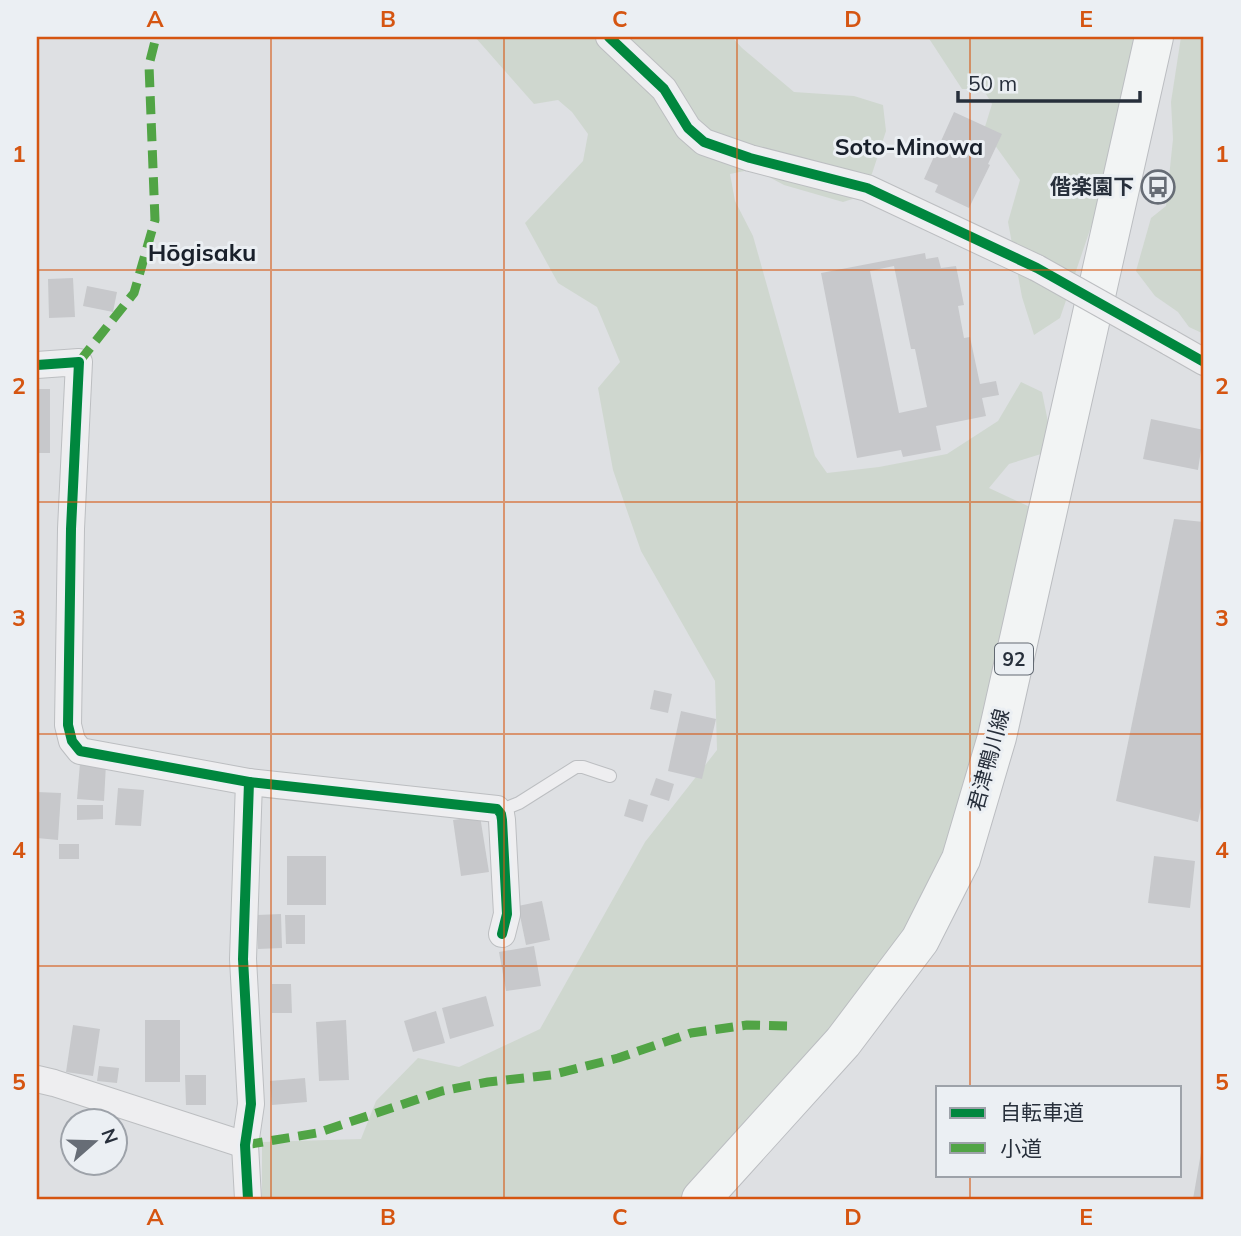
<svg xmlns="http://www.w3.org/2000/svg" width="1241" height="1236" font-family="Mulish,'Noto Sans JP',sans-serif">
<rect width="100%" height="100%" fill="#dee0e3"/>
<g fill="#cfd7cf">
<path d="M475,37H732L742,48L794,92L854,96L883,105L886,131L865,195L843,202L784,185L754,169L730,174L735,201L753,236L815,456L827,473L879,467L947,454L998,421L1021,382L1042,392L1049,427L1041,454L1009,464L989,488L1030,507L980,761L904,949L682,1199H262V1142L361,1139L376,1101L418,1058L459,1067L540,1029L645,842L717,750L715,681L641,551L613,470L598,388L620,362L597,307L558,283L525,223L583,161L588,134L572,112L558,100L534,104Z"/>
<path d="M928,37H1141L1134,77L1094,218L1060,318L1034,335L1022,297L1008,222L1020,180L984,130L992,104L983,89H962Z"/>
<path d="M1181,37H1204V334L1189,327L1178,312L1155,296L1136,271L1151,218L1166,206L1173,139L1171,102Z"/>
</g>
<g fill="#c7c8cb" fill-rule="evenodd">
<path d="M954,112L1002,134L988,164L990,165L969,208L935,192L938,185L924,179Z"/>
<path d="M925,253L926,259L938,257L941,268L956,266L964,305L958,306L964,338L970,337L980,384L996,381L999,395L982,398L986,416L936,426L941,450L903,457L901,450L857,458L821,273ZM894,266L911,349H915L927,407L899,413L870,271Z"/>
<path d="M73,278L75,317L49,318L48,279Z"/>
<path d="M87,286L117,292L113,312L83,306Z"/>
<rect x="37" y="389" width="13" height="64"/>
<path d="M1151,419L1204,430L1198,470L1143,459Z"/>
<path d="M1174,519L1204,522V792L1198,822L1116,801Z"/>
<path d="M654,690L672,694L668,713L650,709Z"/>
<path d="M681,711L716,719L702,779L668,771Z"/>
<path d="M80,763L106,764L104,801L77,799Z"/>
<path d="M656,778L674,784L669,801L650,795Z"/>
<path d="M118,788L144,790L141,826L115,825Z"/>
<path d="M37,792L61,793L58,840L37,838Z"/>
<path d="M629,799L648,805L643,822L624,816Z"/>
<path d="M77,805H103V819L77,820Z"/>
<path d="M480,816L489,872L461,876L453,820Z"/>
<rect x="59" y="844" width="20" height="15"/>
<rect x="287" y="856" width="39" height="49"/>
<path d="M1154,856L1195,861L1190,908L1148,903Z"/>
<path d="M542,901L550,940L526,945L518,906Z"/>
<path d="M281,914L282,948L258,949L257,915Z"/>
<path d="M285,915H305V944H286Z"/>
<path d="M534,946L541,986L506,991L499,952Z"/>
<path d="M272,984H291L292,1013H272Z"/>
<path d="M486,996L494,1026L450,1039L442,1008Z"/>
<path d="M436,1011L445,1043L413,1052L404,1021Z"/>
<rect x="145" y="1020" width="35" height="62"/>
<path d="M346,1020L349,1080L319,1081L316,1022Z"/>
<path d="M73,1025L100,1029L93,1076L66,1072Z"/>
<path d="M99,1066L119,1068L117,1083L97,1081Z"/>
<path d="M185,1075H206V1105H186Z"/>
<path d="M305,1078L307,1102L272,1105L270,1081Z"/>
<path d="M1203,1141L1204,1199H1193Z"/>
</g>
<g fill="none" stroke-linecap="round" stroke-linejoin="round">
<defs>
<path id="service" d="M499,811L519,803L576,767H583L610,776"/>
<g id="minor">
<path d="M609,37L664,89L688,128L704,142L750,158L867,188L1037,268"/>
<path d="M1169,342L1204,362"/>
<path d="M37,365L79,362L71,529L68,725L72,741L80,751L249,782L243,959L251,1104L245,1145L248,1199"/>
<path d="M249,782L497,809L501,814L502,820L507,914L502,934"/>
<path d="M37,1079L54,1083L245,1145"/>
</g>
<path id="primary" d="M701,1199L843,1042L920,940L961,859L997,737L1154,37"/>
</defs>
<use href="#service" stroke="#bcbec1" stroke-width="14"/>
<use href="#minor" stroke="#bcbec1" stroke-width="28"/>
<use href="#primary" stroke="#bbbdc1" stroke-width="40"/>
<use href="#service" stroke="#eeeef0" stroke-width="12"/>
<use href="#minor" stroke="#eeeef0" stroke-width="26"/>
<use href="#primary" stroke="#f2f4f4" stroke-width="38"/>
<defs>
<path id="minor-bridge" d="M1037,268L1169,342"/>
</defs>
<use href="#minor-bridge" stroke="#bcbec1" stroke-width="28" stroke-linecap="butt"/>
<use href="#minor-bridge" stroke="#eeeef0" stroke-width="26"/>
<g stroke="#51a445" stroke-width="9" stroke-dasharray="18 9" stroke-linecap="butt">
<path d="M79,362L134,293L155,220L149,65L156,37"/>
<path d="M245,1145L317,1133L442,1091L488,1082L551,1075L618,1058L691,1033L747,1025L792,1026"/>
</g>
<defs>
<g id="cycleway">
<path d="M609,37L664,89L688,128L704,142L750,158L867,188L1037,268L1204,362"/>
<path d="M37,365L79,362L71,529L68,725L72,741L80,751L249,782L243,959L251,1104L245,1145L248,1199"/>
<path d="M249,782L497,809L501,814L502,820L507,914L502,934"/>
</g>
</defs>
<use href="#cycleway" stroke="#ebeff3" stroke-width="15"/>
<use href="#cycleway" stroke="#00873e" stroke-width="10"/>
</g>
<path fill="none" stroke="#d55511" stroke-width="2" stroke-opacity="0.55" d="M271,37V1199M504,37V1199M737,37V1199M970,37V1087M37,270H1204M37,502H1204M37,734H1204M37,966H1204M970,1175V1199"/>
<defs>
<symbol id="bus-ring" viewBox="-11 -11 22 22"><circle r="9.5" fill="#ebeff3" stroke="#676d76" stroke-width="1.5"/><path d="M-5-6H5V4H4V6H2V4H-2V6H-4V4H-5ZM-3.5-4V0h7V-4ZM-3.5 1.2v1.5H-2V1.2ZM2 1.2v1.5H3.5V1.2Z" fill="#676d76"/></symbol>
</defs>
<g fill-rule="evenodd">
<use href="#bus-ring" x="1139" y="168" width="38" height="38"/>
</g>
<g text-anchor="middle" stroke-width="6" stroke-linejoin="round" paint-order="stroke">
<rect fill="#ebeff3" stroke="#626972" stroke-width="2" x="995" y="643.5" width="38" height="31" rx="5"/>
<g font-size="19" font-weight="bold" fill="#272f3b">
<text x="1014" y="666">92</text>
</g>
<g font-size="21" font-weight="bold" fill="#272f3b" stroke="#ebeff3" text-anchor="end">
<text x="1134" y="194">偕楽園下</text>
</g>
<g font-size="21" fill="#272f3b" stroke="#ebeff3">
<text transform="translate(989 760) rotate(-75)" y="7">君津鴨川線</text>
</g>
<g font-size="23" font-weight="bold" fill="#19202b" stroke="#ebeff3">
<text x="909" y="155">Soto-Minowa</text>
</g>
<g font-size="24" font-weight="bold" fill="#19202b" stroke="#ebeff3">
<text x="202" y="261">Hōgisaku</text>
</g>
</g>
<rect width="1241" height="1236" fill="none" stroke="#ebeff3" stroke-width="77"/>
<rect x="936" y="1086" width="245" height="91" fill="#ebeff3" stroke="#9da2a9" stroke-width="2"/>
<rect x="950" y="1108" width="35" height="10" fill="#00873e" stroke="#9da2a9" stroke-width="2"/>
<text x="1000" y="1120" font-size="21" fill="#272f3b">自転車道</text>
<rect x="950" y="1143" width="35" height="10" fill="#51a445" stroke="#9da2a9" stroke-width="2"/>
<text x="1000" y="1156" font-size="21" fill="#272f3b">小道</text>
<g transform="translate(94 1142) rotate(70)"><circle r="33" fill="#ebeff3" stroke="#9da2a9" stroke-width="2"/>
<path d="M0-5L12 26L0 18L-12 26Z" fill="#676d76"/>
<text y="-10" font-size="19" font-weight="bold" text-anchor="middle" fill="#272f3b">N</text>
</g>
<path d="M958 91v10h182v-10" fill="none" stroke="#272f3b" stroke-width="3.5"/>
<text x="968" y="91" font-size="21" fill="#272f3b" stroke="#ebeff3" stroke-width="5" paint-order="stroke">50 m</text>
<rect x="38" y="38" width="1164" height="1160" fill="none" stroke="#d55511" stroke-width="2.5"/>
<g font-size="23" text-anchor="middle" font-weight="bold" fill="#d55511">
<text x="155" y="27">A</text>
<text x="388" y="27">B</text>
<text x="620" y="27">C</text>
<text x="853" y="27">D</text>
<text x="1086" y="27">E</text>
<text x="19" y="162">1</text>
<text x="1222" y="162">1</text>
<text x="19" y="394">2</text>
<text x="1222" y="394">2</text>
<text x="19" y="626">3</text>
<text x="1222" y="626">3</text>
<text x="19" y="858">4</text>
<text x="1222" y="858">4</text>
<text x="19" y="1090">5</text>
<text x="1222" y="1090">5</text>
<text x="155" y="1225">A</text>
<text x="388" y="1225">B</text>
<text x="620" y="1225">C</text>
<text x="853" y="1225">D</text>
<text x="1086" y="1225">E</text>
</g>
</svg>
